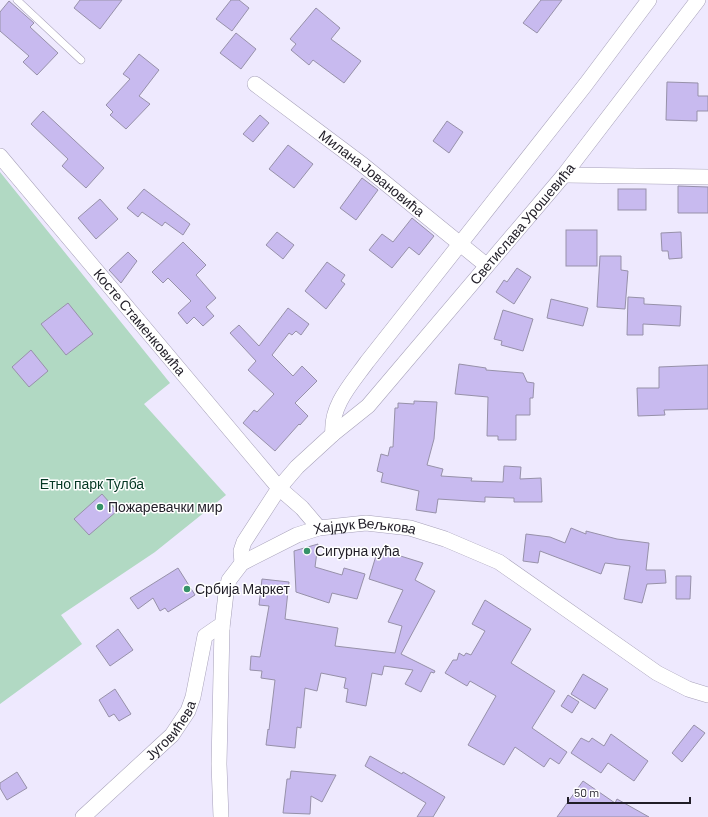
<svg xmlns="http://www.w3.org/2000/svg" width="708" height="817" font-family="Barlow,sans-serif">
<rect width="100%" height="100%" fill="#eee9fe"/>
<path fill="#b1d9c3" d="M0,172L170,383L144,404L226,495L155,552L61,615L82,644L0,704Z"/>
<g fill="#c8baef" stroke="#9791a9">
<path d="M80,0H122L100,29L74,8Z"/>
<path d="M231,0H239L249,8L232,31L216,19Z"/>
<path d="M541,0H562L537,33L523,23Z"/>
<path d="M9,1L34,23L30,27L58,53L37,75L23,62L29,56L0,31V12Z"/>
<path d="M316,8L340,28L331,39L361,61L344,83L313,60L309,65L291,50L296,44L290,39Z"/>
<path d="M236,33L256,49L241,69L220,53Z"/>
<path d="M139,54L159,70L139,96L150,104L126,129L110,115L113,112L106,105L130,79L123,74Z"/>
<path d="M667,82L698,83V96H708V111H697V121L666,120Z"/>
<path d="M43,111L104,168L86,188L62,166L68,159L31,124Z"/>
<path d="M260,115L269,123L253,142L243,134Z"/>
<path d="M447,121L463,132L449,153L433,141Z"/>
<path d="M288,145L313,164L294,188L269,169Z"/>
<path d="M362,178L378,190L356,220L340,208Z"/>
<path d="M678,186L708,187V213H678Z"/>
<path d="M144,189L190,224L183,235L165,222L162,226L142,212L138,217L127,208Z"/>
<rect x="618" y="189" width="28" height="21"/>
<path d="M100,199L118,219L96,239L78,218Z"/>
<path d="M412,218L434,236L419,255L409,247L392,268L369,250L382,234L393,242Z"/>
<rect x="566" y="230" width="31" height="36"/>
<path d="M277,232L294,245L283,259L266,245Z"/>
<path d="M681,232L682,258L669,259L668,251H662L661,233Z"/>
<path d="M183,242L206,265L196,275L216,298L206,307L214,316L203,326L194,317L187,324L178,313L191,301L168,278L163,283L152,272Z"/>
<path d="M128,252L137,261L121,283L109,270Z"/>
<path d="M600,256H621V270L628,271L625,309L597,307Z"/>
<path d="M327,262L345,275L341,281L345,284L326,309L305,291Z"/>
<path d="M517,268L531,277L514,304L496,292L504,280L507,282Z"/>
<path d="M628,297L644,298V304L681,306L680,326L643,324V335H627Z"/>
<path d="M551,299L588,308L583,326L547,318Z"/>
<path d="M68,303L93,334L66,355L41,324Z"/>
<path d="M288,308L309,324L301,335L296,331L292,335L289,333L272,355L293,376L302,366L317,381L295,403L308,416L300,425L299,424L275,451L243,423L254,410L257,412L274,394L248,370L256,361L230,333L239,325L259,346Z"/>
<path d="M503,310L533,319L523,351L501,345L502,341L494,339Z"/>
<path d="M31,350L48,371L29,387L12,367Z"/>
<path d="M459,364L486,368V370L523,373L527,382L534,383L533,398H530V415H516V440H498V436H487L488,397L455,394Z"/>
<path d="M708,365V409L664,410L665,415L638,416L637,388H659V367Z"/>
<path d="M414,401L437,402L434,439L427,465L443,469L441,476L472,478L471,481L503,482L504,466L521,467L520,479L541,478L542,502H514V498L485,497V502L438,499L436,513L416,510L419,491L381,482L383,473L377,471L381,454L388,456L390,447H393L395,408H398V403L414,404Z"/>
<path d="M102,494L117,511L89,535L74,519Z"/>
<path d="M571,528L586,534V531L617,539L649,543L646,570H665L666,583L647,584L642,603L624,599L630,566L605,563L601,574L540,551L538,563L523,561L526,534L550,537L565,543Z"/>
<path d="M318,544L315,567L342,575L344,568L365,574L357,599L332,593L329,603L296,592L294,551Z"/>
<path d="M378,549L423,563L415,580L435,591L401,654L435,671L434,673L431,672L421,692L405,684L413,670L384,666L382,675L372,673L366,706L346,702L348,689L344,688L346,678L321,673L317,691L305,688L301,728L297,727L295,748L266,745L268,729L269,730L275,680L261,678L262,671L250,670L251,656L260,657L269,606L259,605L262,579L289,582L285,619L338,628L335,646L395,653L402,626L388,622L403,590L369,579Z"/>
<path d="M178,568L195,595L168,612L165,608L160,611L153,598L138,609L130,598Z"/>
<path d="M676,576H691L690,599H676Z"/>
<path d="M485,600L531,629L511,663L555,691L532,728L567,752L559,764L550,758L544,767L515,747L504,765L468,745L496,696L470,681L467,686L445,673L453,660H457L459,653L464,656L466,653L471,655L485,631L472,624Z"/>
<path d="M118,629L133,650L110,666L96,646Z"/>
<path d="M583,674L608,689L595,709L571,694Z"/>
<path d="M115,689L131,714L119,721L114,714L109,717L99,700Z"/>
<path d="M568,695L579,702L572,713L561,706Z"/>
<path d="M694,725L705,733L682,762L672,753Z"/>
<path d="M611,734L648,761L634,781L608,763L601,773L571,753L581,738L589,742L592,738L604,746Z"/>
<path d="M370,756L402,774L403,772L445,797L433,817H417L426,803L365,766Z"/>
<path d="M291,771L336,775L322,802L311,796L310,814L283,813L287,779H290Z"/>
<path d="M17,772L27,788L7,800L0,788V783Z"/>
<path d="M583,781L615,803L617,799L649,817H557Z"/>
</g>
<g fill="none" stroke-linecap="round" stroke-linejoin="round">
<defs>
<path id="lane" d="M17,0L81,60"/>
<g id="street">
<path id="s1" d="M255,84L363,165L486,265"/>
<path id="s2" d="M0,156L279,488L302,508L319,528"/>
<path d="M564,175L708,177"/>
<path d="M333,434C330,406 352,383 367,362L586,84L649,0"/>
<path id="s3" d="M242,563L241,551L244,542L279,488L297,467L333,434L368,406L564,175L698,0"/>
<path id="s4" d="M83,817L172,735L188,711L193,697L205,636L218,627L222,628"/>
<path id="s5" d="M221,817L219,764L222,628L226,593L229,580L242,563L297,535L319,528L366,523L410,528L445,539L499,562L657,673L688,689L708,695"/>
</g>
</defs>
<use href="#lane" stroke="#a7a1b9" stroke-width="8"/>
<use href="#street" stroke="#a7a1b9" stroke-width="16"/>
<use href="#lane" stroke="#fff" stroke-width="7"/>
<use href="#street" stroke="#fff" stroke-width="15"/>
</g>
<g fill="#369269" stroke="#fff" stroke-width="1.5">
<circle cx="100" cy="507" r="4"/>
<circle cx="307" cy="551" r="4"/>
<circle cx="187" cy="589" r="4"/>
</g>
<g text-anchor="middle" stroke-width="3" stroke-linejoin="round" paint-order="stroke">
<g font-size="14" fill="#201d27" stroke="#fff">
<text dy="5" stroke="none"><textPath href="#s1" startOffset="147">Милана Јовановића</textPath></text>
<text dy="5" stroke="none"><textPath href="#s3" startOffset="446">Светислава Урошевића</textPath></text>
<text dy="5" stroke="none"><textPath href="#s2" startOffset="217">Косте Стаменковића</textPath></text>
<text dy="5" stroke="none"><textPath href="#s5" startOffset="390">Хајдук Вељкова</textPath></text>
<text dy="5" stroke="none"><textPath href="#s4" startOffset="124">Југовићева</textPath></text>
</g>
<g font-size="14" fill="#043723" stroke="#fff">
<text x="92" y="489">Етно парк Тулба</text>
</g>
<g font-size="14" fill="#201d27" stroke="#fff" text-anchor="start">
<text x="108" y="512">Пожаревачки мир</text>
<text x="315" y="556">Сигурна кућа</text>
<text x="195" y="594">Србија Маркет</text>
</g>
</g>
<path d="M568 797v6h122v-6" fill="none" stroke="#201d27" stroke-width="2"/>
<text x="574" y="797" font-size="12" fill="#201d27" stroke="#ffffff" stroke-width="3" paint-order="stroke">50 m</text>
</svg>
